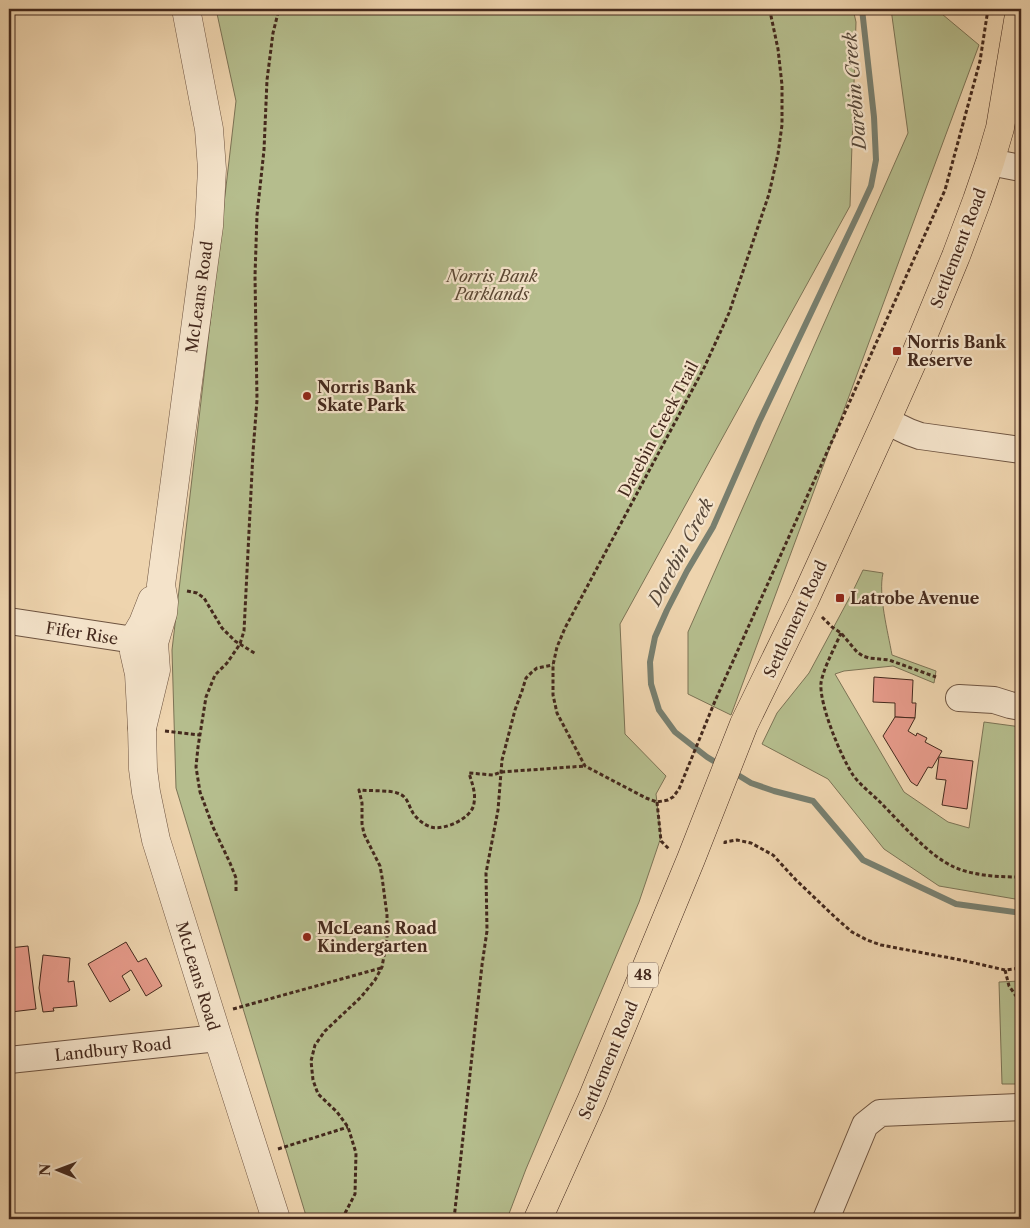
<svg xmlns="http://www.w3.org/2000/svg" width="1030" height="1228" font-family="'Libre Caslon Text',serif">
<rect width="100%" height="100%" fill="#eed4ae"/>
<filter id="stains"><feTurbulence type="fractalNoise" baseFrequency=".004" numOctaves="4"/><feColorMatrix values="0 0 0 0 .2 0 0 0 0 .09 0 0 0 0 .02 0 0 0 .5 -.17"/></filter>
<radialGradient id="worn" r=".72"><stop offset=".6" stop-color="#630" stop-opacity="0"/><stop offset="1" stop-color="#630" stop-opacity=".3"/></radialGradient>
<g fill="#b5bd8d" stroke="#7c7355">
<path d="M216,9H853L856,22L850,206L620,624L625,734L666,776L656,794L661,837L639,902L526,1169L507,1219H307L176,788L172,650L236,101Z"/>
<path d="M891,9H936L979,45L731,715L688,694V632L908,133Z"/>
<path d="M863,570L883,573C878,595 888,632 892,655L936,671L934,683L893,666L844,671L835,674L904,792L948,822L969,828L984,722L1021,727V900L939,886L884,849L828,779L762,744L777,713L809,673L852,593Z"/>
<path d="M1021,981V1084H1002L999,982Z"/>
</g>
<g fill="none" stroke-linecap="round" stroke-linejoin="round">
<g stroke="#787f6f" stroke-width="6">
<path d="M722,766L707,757L675,732L659,710L651,684L650,662L655,637L667,610L687,571L713,527L759,422L859,212L871,186L876,160L874,117L862,9"/>
<path d="M733,772L751,783L774,791L813,801L863,860L956,904L1021,913"/>
</g>
</g>
<g fill="#e79b8b" stroke="#44291d">
<path d="M874,677L913,680L912,703H916L915,718L895,717V703L873,702Z"/>
<path d="M895,717L915,718L908,731L916,736L917,733L927,738L925,742L942,751L932,768L928,767L917,786L911,782L883,736Z"/>
<path d="M939,757L973,761L967,809L942,805L946,780L936,779Z"/>
<path d="M126,942L138,962L146,958L162,986L146,996L131,970L122,976L130,990L110,1002L88,964Z"/>
<path d="M28,946L36,1009L11,1012L9,993V948Z"/>
<path d="M43,955L70,958L68,982L74,981L77,1006L53,1008L54,1011L43,1012L39,988Z"/>
</g>
<g fill="none" stroke-linecap="round" stroke-linejoin="round">
<defs>
<g id="minor">
<path d="M990,162L1021,168"/>
<path d="M886,421L909,432L920,436L1021,450"/>
<path d="M9,621L154,643"/>
<path d="M959,698L994,700L1010,705L1021,707"/>
<path d="M9,1060L218,1038"/>
<path d="M826,1219L865,1125L880,1113L1021,1107"/>
</g>
<g id="tertiary">
<path d="M152,600L143,623L136,635L134,644V652L139,674L142,728L143,769L146,792L156,840L218,1038L276,1219"/>
<path d="M142,728L156,670L154,643L163,613L164,602L161,585L204,262L209,226L212,169L209,129L186,9"/>
</g>
<path id="primary" d="M538,1219L592,1099L691,859L744,724L805,599L886,421L914,358L956,256L977,200L990,162L1000,128L1020,9"/>
</defs>
<use href="#minor" stroke="#6e5441" stroke-width="28"/>
<use href="#tertiary" stroke="#6e5441" stroke-width="29"/>
<use href="#primary" stroke="#44291d" stroke-width="29"/>
<g stroke="#44291d" stroke-width="3" stroke-dasharray="4 2.5" stroke-linecap="butt">
<path d="M771,9V16L778,49L782,85V125L778,154L769,194L729,313L704,368L565,628L557,647L553,665V695L557,713L585,766L646,798L657,802L668,800L673,797L679,789L715,701L945,190L980,61L988,9"/>
<path d="M187,591L197,593L204,598L222,628L235,641L256,654"/>
<path d="M822,617L832,627L841,633L857,652L863,656L869,658L889,660L936,677"/>
<path d="M841,633C835,647 823,669 821,683C819,704 841,757 853,775C860,785 872,794 880,802C900,822 929,856 954,867C974,876 999,877 1021,877"/>
<path d="M165,731L200,735"/>
<path d="M657,802L661,841L670,850"/>
<path d="M725,844V842L737,840L751,843L773,855L796,880L837,919L852,932L867,940L881,945L961,960L1005,970L1021,968"/>
<path d="M236,891V878L230,863L213,827L200,792L196,767L198,747L206,697L215,675L227,663L240,644L244,631L253,452L257,400L255,276L257,215L264,150L267,80L273,33L279,9"/>
<path d="M1005,970L1009,986L1021,1003"/>
<path d="M233,1009L381,968"/>
<path d="M278,1149L348,1127"/>
<path d="M342,1219L355,1194L356,1153L348,1127L337,1112L318,1094L313,1080L311,1061L315,1045L325,1031L361,997L375,980L382,967L387,939V915L382,877L380,866L364,834L362,824V803L359,790C369,791 389,790 397,793C408,796 408,805 413,813C417,819 424,825 431,827C444,831 473,818 474,803C476,793 472,783 469,773L493,775L501,772L585,766"/>
<path d="M454,1219L482,965L487,931L486,873L498,810L502,760L515,710L522,691L526,678L532,672L537,668L553,665"/>
</g>
<use href="#minor" stroke="#f4e3ca" stroke-width="26"/>
<use href="#tertiary" stroke="#f4e3ca" stroke-width="28"/>
<use href="#primary" stroke="#eed4ae" stroke-width="28"/>
</g>
<g fill="#8f2418" stroke="#f4e3ca" stroke-width="2">
<rect x="892" y="346" width="10" height="10" rx="2.5"/>
<circle cx="307" cy="396" r="5"/>
<rect x="835" y="593" width="10" height="10" rx="2.5"/>
<circle cx="307" cy="937" r="5"/>
</g>
<g text-anchor="middle" stroke-width="4.5" stroke-linejoin="round" paint-order="stroke">
<rect fill="#f4e3ca" stroke="#796151" stroke-width="1" x="628" y="962.5" width="30" height="25" rx="4"/>
<g font-size="15" font-weight="bold" fill="#44291d">
<text x="643" y="980">48</text>
</g>
<g font-size="16" fill="#44291d" stroke="#f4e3ca">
<text transform="translate(958 248) rotate(-69)" y="6">Settlement Road</text>
<text transform="translate(199 297) rotate(-82)" y="6">McLeans Road</text>
<text transform="translate(658 429) rotate(-62)" y="6">Darebin Creek Trail</text>
<text transform="translate(795 619) rotate(-65)" y="6">Settlement Road</text>
<text transform="translate(82 633) rotate(9)" y="6">Fifer Rise</text>
<text transform="translate(198 976) rotate(73)" y="6">McLeans Road</text>
<text transform="translate(113 1049) rotate(-6)" y="6">Landbury Road</text>
<text transform="translate(608 1060) rotate(-67)" y="6">Settlement Road</text>
</g>
<g font-size="16" font-style="italic" fill="#5b4733" stroke="#f4e3ca">
<text x="492" y="282">Norris Bank<tspan x="492" dy="18">Parklands</tspan></text>
</g>
<g font-size="16" font-weight="bold" fill="#44291d" stroke="#f4e3ca" text-anchor="start">
<text x="907" y="348">Norris Bank<tspan x="907" dy="18">Reserve</tspan></text>
<text x="317" y="393">Norris Bank<tspan x="317" dy="18">Skate Park</tspan></text>
<text x="850" y="604">Latrobe Avenue</text>
<text x="317" y="934">McLeans Road<tspan x="317" dy="18">Kindergarten</tspan></text>
</g>
<g font-size="18" font-style="italic" fill="#554638" stroke="#f4e3ca">
<text transform="translate(855 91) rotate(-95)" y="6">Darebin Creek</text>
<text transform="translate(681 552) rotate(-62)" y="6">Darebin Creek</text>
</g>
</g>
<rect width="1030" height="1228" fill="none" stroke="#eed4ae" stroke-width="30"/>
<rect x="10" y="10" width="1010" height="1208" fill="none" stroke="#44291d" stroke-width="2.5"/>
<rect x="15" y="15" width="1000" height="1198" fill="none" stroke="#44291d"/>
<g transform="translate(58 1170) rotate(271)" stroke="#f4e3ca" stroke-width="4" paint-order="stroke">
<path d="M0-4L9 19L0 12L-9 19Z" fill="#44291d"/>
<text y="-8" font-size="14" font-weight="bold" text-anchor="middle" fill="#44291d">N</text>
</g>
<rect width="100%" height="100%" filter="url(#stains)"/>
<rect width="100%" height="100%" fill="url(#worn)"/>
</svg>
